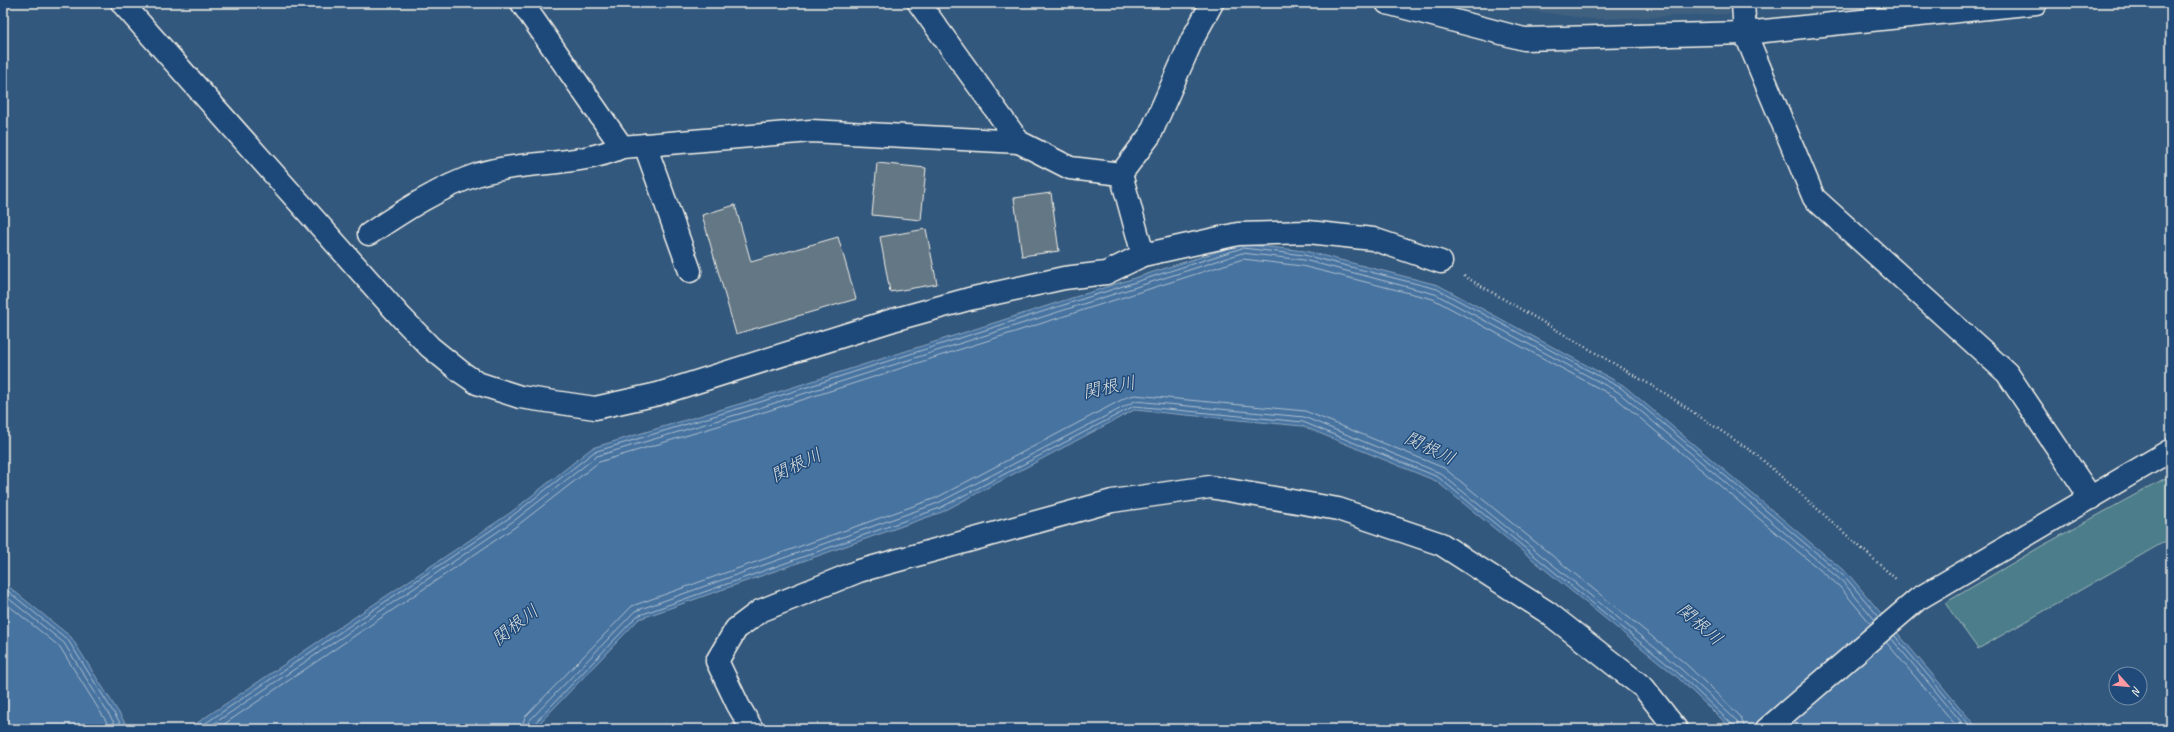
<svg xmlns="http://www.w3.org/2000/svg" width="2174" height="732" font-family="Caveat,'Klee One',sans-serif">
<rect width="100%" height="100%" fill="#33587d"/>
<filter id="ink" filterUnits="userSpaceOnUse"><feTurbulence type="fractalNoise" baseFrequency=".025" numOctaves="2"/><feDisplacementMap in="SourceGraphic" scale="8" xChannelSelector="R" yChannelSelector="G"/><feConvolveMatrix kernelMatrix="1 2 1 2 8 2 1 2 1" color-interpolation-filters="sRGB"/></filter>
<g filter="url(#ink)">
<path fill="#41617f" d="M1492,3H1730L1731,14L1592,19L1525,10Z"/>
<path fill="#4b7e8a" stroke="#a0b8b9" d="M2171,475V538L1978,649L1945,603L2040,547Z"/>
<g fill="#4673a1" stroke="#8ca5bd">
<path d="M1241,244L1305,251L1438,285L1623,385L1849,575L1978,729H1732L1676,676L1436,481L1302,426L1134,410L942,512L639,619L534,729H188L510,513L592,448L756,399Z"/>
<path d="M3,582L71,637L129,729H3Z"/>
</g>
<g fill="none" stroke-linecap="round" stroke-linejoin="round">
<g stroke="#aebfcc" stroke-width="1">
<path d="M3,587L68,640L124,729"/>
<path d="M3,594L64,643L118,729"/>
<path d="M3,601L60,647L111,729"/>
<path d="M1894,635L1973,729"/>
<path d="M1891,638L1967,729"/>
<path d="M1886,642L1959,729"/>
<path d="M197,729L512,516L594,452L757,403L1242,248L1304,255L1437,289L1621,388L1846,578L1879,617"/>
<path d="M206,729L515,520L597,456L759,408L1242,253L1304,260L1435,294L1618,392L1843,582L1875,620"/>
<path d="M217,729L518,525L599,462L761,413L1243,259L1302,266L1433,299L1615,397L1839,586L1871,624"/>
<path d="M521,729L525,717L632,606L936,498L1127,397L1135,395L1305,411L1444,468L1686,664L1741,717L1745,729"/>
<path d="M527,729L529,721L635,611L938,503L1135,401L1304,417L1440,473L1681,669L1737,721L1739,729"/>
<path d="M532,729L533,725L637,616L940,508L1134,406L1303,422L1438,477L1678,673L1733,725L1734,729"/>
</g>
</g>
<g fill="#637785" stroke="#f4f1e8">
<path d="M877,163L926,168L921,220L872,215Z"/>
<path d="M1051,193L1059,251L1022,256L1014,198Z"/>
<path d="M735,205L751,262L838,237L856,299L736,334L702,215Z"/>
<path d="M926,229L937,284L890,292L880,237Z"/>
</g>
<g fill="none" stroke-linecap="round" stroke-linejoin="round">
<defs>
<g id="street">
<path d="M122,3L401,317L430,347L461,372L477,383L520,397L595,408L658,394L893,320L969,299L1064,278L1106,273L1143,255L1238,234L1308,232L1373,239L1441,262"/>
<path d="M522,3L622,147"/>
<path d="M919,3L1019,142L1070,168L1121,174L1143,255"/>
<path d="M1387,3L1524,39L1745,33L2036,3"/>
<path d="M1743,3L1745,33L1814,198L2007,373L2091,498"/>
<path d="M645,145L690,271"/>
<path d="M1121,174L1150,135L1192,40L1212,3"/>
<path d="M369,234C403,211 440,187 479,174C525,160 578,167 622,147L811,131L1019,142"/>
<path d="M752,729L738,705L717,661L736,629L760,611L859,571L1112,501L1210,487L1338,509L1441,544L1547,612L1644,688L1676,729"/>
</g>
<path id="secondary" d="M1767,729L1918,599L2171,450"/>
</defs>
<use href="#street" stroke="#f4f1e8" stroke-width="25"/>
<use href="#secondary" stroke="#f4f1e8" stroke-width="25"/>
<path stroke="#f4f1e8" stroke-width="2.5" stroke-dasharray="1 3" stroke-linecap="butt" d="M1464,276L1666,394L1757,455L1897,580"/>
<use href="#street" stroke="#1f4a7a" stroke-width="22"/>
<use href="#secondary" stroke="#1f4a7a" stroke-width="22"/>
</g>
</g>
<g text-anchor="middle" stroke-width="3" stroke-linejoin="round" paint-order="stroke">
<g font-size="18" font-style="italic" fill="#dadedd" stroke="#1f4a7a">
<text transform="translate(1109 387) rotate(-11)" y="6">関根川</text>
<text transform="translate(1430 448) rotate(26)" y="6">関根川</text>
<text transform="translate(796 465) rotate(-26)" y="6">関根川</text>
<text transform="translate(1700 624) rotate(41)" y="6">関根川</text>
<text transform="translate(515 625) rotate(-38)" y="6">関根川</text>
</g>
</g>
<rect width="2174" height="732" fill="none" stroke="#1f4a7a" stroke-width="16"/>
<rect x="8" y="8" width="2158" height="716" fill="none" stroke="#f4f1e8" stroke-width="1.5" filter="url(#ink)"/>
<g transform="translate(2128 686) rotate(117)"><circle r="19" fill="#1f4a7a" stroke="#748da6"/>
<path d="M0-3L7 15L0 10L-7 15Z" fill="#ff9aa2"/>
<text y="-6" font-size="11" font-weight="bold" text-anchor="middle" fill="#f4f1e8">N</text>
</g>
</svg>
